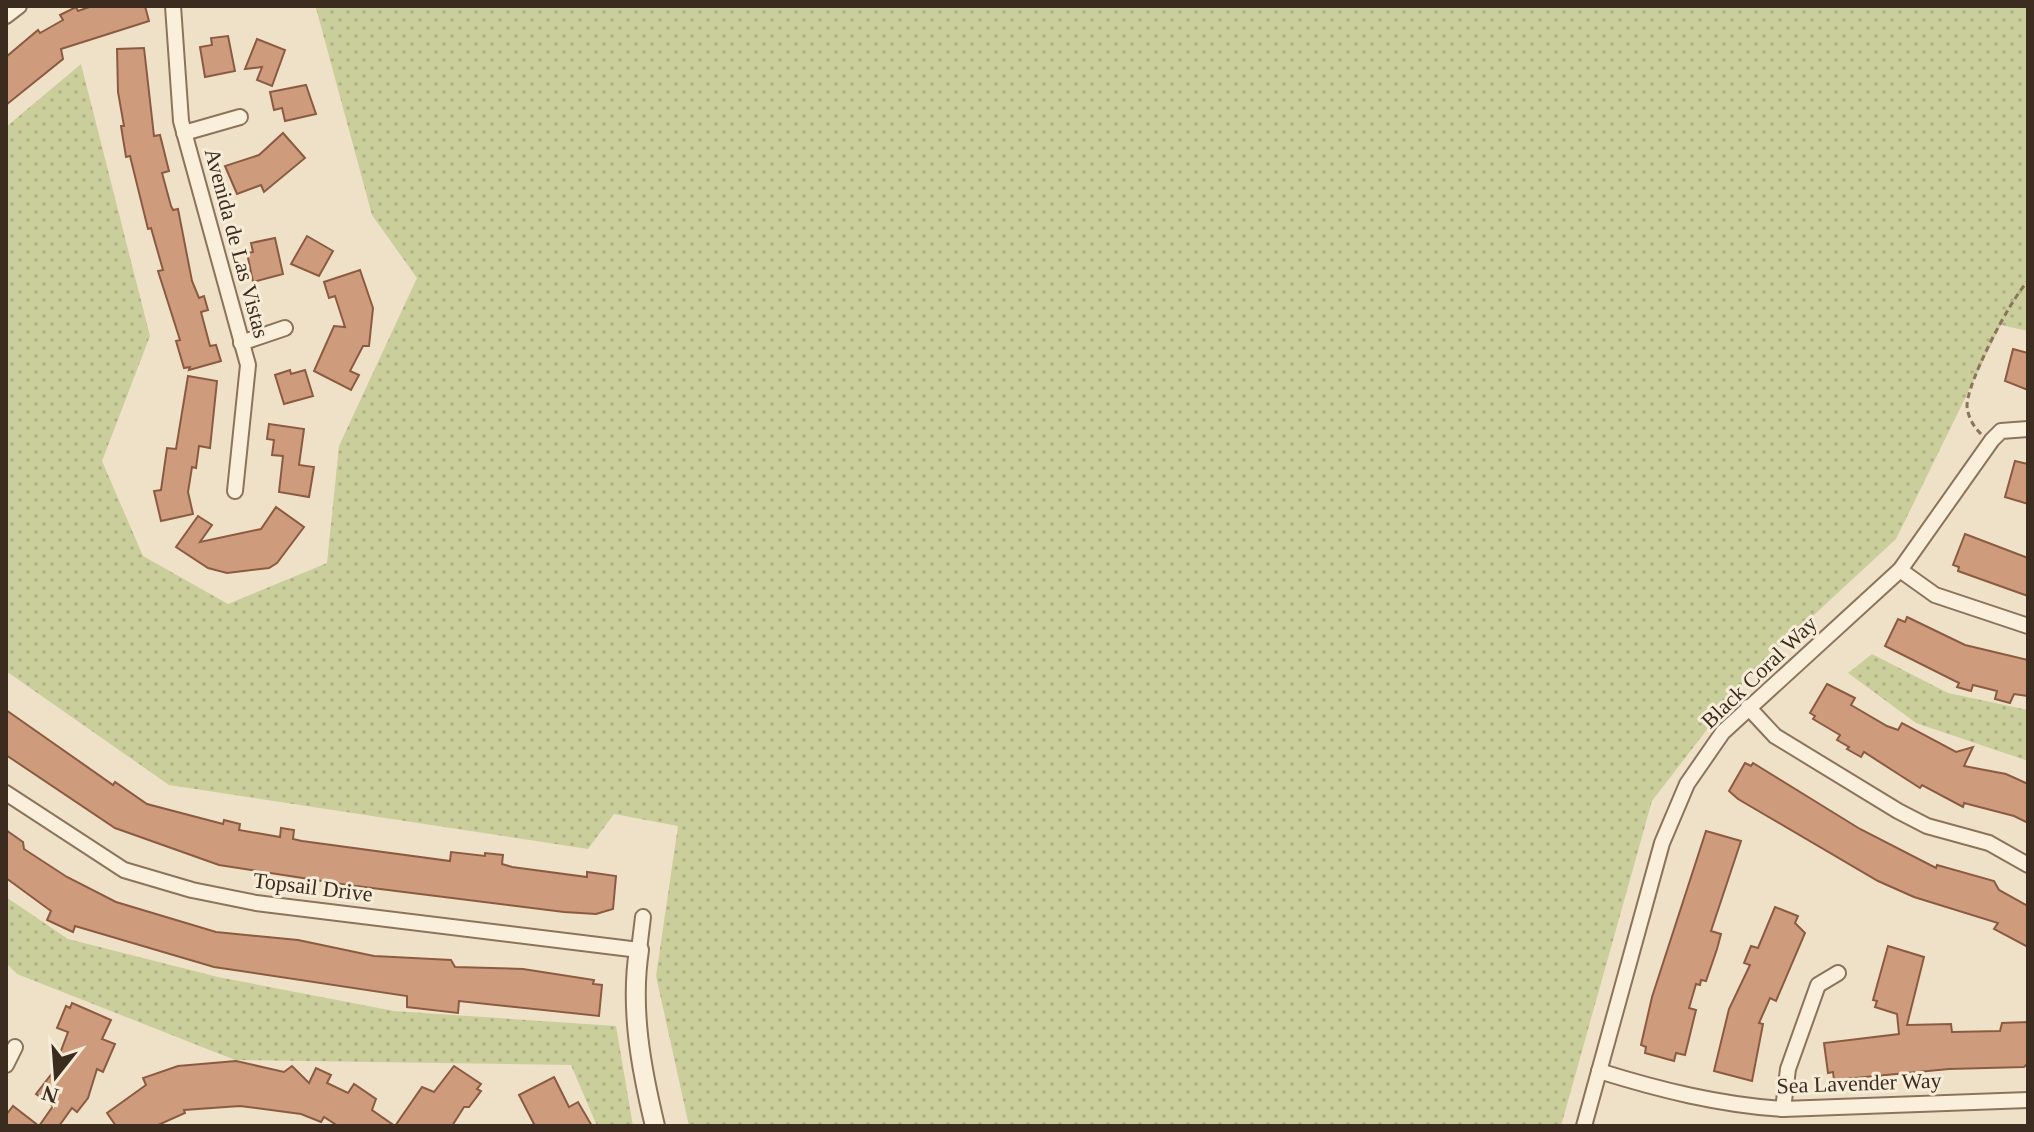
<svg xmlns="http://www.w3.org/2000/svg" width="2034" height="1132" font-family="'Times New Roman',serif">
<defs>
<pattern id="grass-dots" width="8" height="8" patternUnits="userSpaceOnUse" patternTransform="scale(2)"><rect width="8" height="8" fill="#cace9b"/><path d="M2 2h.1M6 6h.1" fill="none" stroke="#aeb185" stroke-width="1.8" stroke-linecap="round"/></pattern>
</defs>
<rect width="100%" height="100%" fill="#efe1c7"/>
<g fill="url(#grass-dots)">
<polygon points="319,6 2028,6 2028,331 2001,325 1896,539 1749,675 1652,801 1561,1126 689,1126 656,976 678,826 614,814 588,849 169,785 6,671 6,127 81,64 150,336 102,461 143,556 228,604 327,563 339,446 417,278 372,215 316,8"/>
<polygon points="1872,654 1948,693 2028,710 2028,761 1916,723 1848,673"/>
<polygon points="6,897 68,939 218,977 394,1011 616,1026 633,1126 597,1126 571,1065 235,1060 17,974 6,963"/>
</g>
<g fill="#ce9b7d" stroke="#8b5b41" stroke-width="2">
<polygon points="92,6 145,6 149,21 61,49 63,59 6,105 6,57 38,30 40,33 63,20 60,15 76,7 78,11"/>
<polygon points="228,36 235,71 205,77 200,47 212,45 211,38"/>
<polygon points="257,39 285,50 272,86 257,80 262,67 245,69"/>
<polygon points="144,48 154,136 160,135 169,171 162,173 171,206 173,210 178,209 192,281 199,298 204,296 208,310 201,312 210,346 216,345 221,361 189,370 190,367 184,368 176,341 180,340 158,271 163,270 151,228 148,229 130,156 126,157 121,126 124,126 118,92 117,49"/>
<polygon points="306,85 316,114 285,121 282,108 274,110 270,92"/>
<polygon points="283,133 305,158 264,192 261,185 237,194 225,166 259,155"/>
<polygon points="307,236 333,251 319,276 291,264"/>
<polygon points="275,238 283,274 253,282 247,253 253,252 251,243"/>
<polygon points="360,270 373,308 369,346 363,346 350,371 359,375 351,390 314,371 334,326 345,327 335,296 329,298 324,282"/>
<polygon points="2013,349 2028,353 2028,390 2005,381"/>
<polygon points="290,370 291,374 305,370 313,396 284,404 275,375"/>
<polygon points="188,376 217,381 210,448 199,446 196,468 192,467 188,492 193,514 161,521 154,491 161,490 167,448 176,449"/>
<polygon points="269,424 304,429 299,465 314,467 309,497 279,492 283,456 272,455 274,440 267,439"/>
<polygon points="2015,461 2028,464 2028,504 2005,497"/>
<polygon points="276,507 304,527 277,563 269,568 227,573 208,568 176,547 198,516 212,525 200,542 261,529"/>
<polygon points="1965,534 2028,558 2028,596 1958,571 1959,567 1953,565"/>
<polygon points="1907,617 1965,645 2028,660 2028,696 2014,694 2010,703 1995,699 1997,691 1973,685 1971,691 1957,687 1959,683 1885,646 1898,619 1905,622"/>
<polygon points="1827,684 1855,698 1851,705 1887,726 1898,730 1902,723 1956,752 1973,747 1964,766 2006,774 2028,784 2028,823 2014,816 1964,803 1963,807 1922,785 1920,788 1864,752 1861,757 1847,749 1849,747 1837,740 1840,735 1813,719 1815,716 1810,713"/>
<polygon points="6,710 113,785 115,782 147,804 223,824 224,820 240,824 239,830 280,837 281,828 294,830 293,839 302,841 450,861 451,852 485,856 485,853 503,855 502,864 512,867 587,877 587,872 616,876 613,909 596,914 564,912 348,885 219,865 115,828 6,755"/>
<polygon points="1745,763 1751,766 1753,763 1860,829 1936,868 1937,865 1994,881 1999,890 2028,906 2028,947 1994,929 1998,923 1914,897 1878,881 1738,799 1729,791"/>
<polygon points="6,830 23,842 24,849 67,877 116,902 216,932 298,940 374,956 451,960 455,967 523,969 594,980 593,984 602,985 599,1016 459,1001 458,1013 415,1008 407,1007 407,996 214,967 75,926 73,932 47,920 51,911 6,878"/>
<polygon points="1706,831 1741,841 1711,931 1721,934 1717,949 1706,981 1701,980 1700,985 1696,984 1689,1008 1696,1010 1685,1055 1676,1053 1674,1061 1645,1053 1646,1047 1641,1045 1652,997"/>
<polygon points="1775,907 1798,916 1795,923 1805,933 1776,1001 1770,998 1759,1023 1763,1024 1752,1081 1714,1071 1729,1009 1750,965 1744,963 1751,946 1758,948"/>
<polygon points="1888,946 1924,957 1907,1025 1951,1024 1952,1032 2000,1031 2002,1023 2028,1022 2028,1063 2024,1067 1949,1069 1834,1080 1833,1072 1828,1073 1824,1043 1899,1034 1897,1014 1875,1007 1877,1001 1873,1000"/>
<polygon points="72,1003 111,1020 102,1039 115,1044 103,1072 97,1069 88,1098 77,1112 72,1108 59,1126 6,1126 6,1115 13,1106 39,1126 53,1106 36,1094 53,1072 68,1032 57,1028 66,1006 70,1008"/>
<polygon points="236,1061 284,1072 292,1066 309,1083 316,1068 331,1075 327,1083 348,1093 354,1084 376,1099 372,1110 395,1126 422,1087 434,1092 454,1066 481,1084 477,1089 481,1091 469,1107 464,1107 452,1126 338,1126 324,1117 321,1122 301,1114 240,1106 184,1110 185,1113 156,1126 116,1126 107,1113 146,1085 143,1078 178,1066"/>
<polygon points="554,1077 569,1107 578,1102 592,1126 535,1126 519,1095"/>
</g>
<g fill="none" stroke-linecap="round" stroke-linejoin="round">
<g stroke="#8c735c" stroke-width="18">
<g id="minor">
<polyline points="173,6 181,121 248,365 235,491"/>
<polyline points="6,16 19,6"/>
<polyline points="184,133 240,117"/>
<polyline points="241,343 285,328"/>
<polyline points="1900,570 1935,595 2028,626"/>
<polyline points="1748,707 1775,736 1898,811 1927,826 1989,843 2028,865"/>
<polyline points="6,793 124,870 192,890 256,903 639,950 643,917"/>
<polyline points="6,1065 15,1047"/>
<path d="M1599,1071C1660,1090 1720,1105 1783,1109L2028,1100"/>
<polyline points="1783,1109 1788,1069 1818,985 1838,973"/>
<polyline points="1584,1126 1662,843 1687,784 1723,732 1900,570 1992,440 2001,431 2028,429"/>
</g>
</g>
<g stroke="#8c735c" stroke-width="22">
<path id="tertiary" d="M639,950C630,1009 641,1068 655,1126"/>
</g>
<path stroke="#8c735c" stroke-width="3" stroke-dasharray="6 4" stroke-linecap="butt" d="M1981,434C1973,426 1968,417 1967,406C1967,382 2010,300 2028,281"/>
<use href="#minor" stroke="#faefdb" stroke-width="14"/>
<use href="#tertiary" stroke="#faefdb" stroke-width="18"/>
</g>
<g text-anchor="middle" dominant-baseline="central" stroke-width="6" stroke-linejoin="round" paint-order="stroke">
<g font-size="22" fill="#3c2c20" stroke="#f6ecd7">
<text transform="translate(237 243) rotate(75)">Avenida de Las Vistas</text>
<text transform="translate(1759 672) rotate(-44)">Black Coral Way</text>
<text transform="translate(313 887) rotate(7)">Topsail Drive</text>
<text transform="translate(1859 1083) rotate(-2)">Sea Lavender Way</text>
</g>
</g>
<rect width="2034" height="1132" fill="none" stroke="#3c2c20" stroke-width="16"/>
<g transform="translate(56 1076) rotate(197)" stroke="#f6ecd7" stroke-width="6" paint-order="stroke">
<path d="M0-6L14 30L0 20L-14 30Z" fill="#3c2c20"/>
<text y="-12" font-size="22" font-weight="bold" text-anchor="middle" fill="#3c2c20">N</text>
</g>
</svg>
